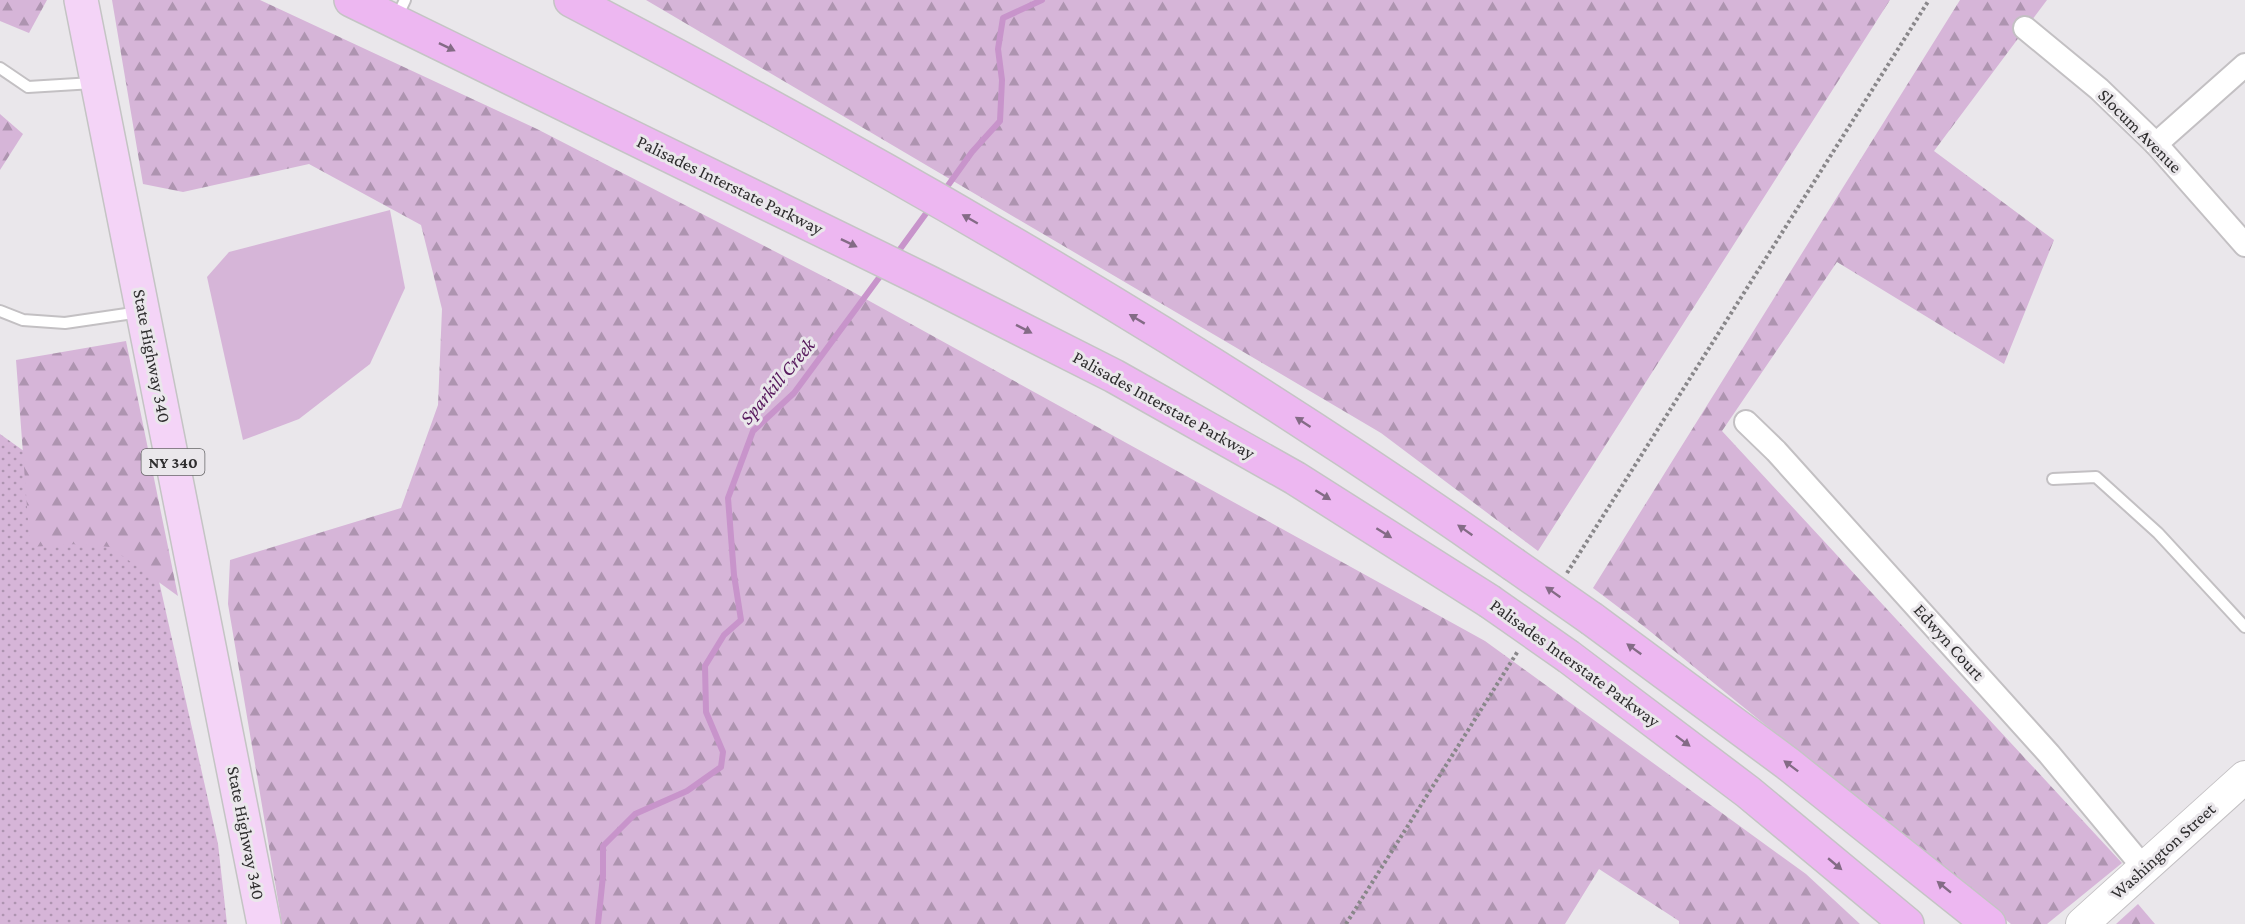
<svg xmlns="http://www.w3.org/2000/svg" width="2245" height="924" font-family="'Crimson Pro',serif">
<defs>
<pattern id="grass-dots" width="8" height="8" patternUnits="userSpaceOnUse" patternTransform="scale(1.5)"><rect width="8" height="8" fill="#d6b5d8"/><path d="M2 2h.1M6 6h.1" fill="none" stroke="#ae94b0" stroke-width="1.8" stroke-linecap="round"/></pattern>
<pattern id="forest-firs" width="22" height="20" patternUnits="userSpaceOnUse" patternTransform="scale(1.5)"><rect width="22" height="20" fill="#d6b5d8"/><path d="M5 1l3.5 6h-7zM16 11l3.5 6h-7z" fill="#ae94b0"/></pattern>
</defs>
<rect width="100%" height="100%" fill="#eae7eb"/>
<polygon fill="url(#grass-dots)" points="0,434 150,541 218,844 227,924 0,924"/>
<g fill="url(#forest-firs)">
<polygon points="0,0 47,0 29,33 0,21"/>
<polygon points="112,0 260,0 537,129 844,287 1485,641 1806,874 1860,924 1679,924 1679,921 1599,869 1565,924 282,924 228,604 230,560 401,508 438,405 442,309 421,225 309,164 183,192 143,184"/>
<polygon points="646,0 1890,0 1538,551 1381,433"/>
<polygon points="1960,0 2047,0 1934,151 2054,240 2004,364 1837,262 1722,431 2122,863 2047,924 2011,924 1646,628 1593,588"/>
<polygon points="0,114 23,134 0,170"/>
<polygon points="126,341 178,596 110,547 77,544 30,547 16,360"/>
<polygon points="2138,904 2155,924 2116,924"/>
</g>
<polygon fill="#d6b5d8" points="390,210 405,288 370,364 299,419 243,440 207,277 229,252"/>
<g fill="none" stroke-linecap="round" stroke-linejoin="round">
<g stroke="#c894cb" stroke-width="6">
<polyline points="944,191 972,152 1000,121 1002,80 998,49 1003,18 1042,0"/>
<polyline points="895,256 930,208"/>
<polyline points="598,924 603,876 603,846 635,814 687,791 721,767 723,752 706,712 705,666 724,635 741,620 734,575 728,498 753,431 794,393 884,271"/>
</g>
<g stroke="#c3c0c3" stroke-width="14">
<g id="lane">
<polyline points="396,19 405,0"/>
<polyline points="0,68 28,87 93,83"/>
<polyline points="0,311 23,320 65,323 140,312"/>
<polyline points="2053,479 2096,477 2158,533 2245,627"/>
</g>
</g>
<g stroke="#c3c0c3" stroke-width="26">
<g id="street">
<polyline points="2025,28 2099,89 2156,144 2245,245"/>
<polyline points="2156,144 2245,65"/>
<polyline points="1746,422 1776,451 2049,754 2144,868"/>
</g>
</g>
<g stroke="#c3c0c3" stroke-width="34">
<polyline id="secondary" points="2082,924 2245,777"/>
</g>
<g stroke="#c4c4c4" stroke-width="36">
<polyline id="primary" points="81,0 264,924"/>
</g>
<g stroke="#c4c4c4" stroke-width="36">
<g id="highway">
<polyline points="351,0 928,282 1114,376 1295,478 1489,601"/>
<path d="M571,0C895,169 1214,353 1513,564"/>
<polyline points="1592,619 1787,763 1989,924"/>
<polyline points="1569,657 1748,792 1907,924"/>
</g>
</g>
<g stroke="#89878a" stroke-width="4" stroke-dasharray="3 3" stroke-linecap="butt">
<polyline points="1567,573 1929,0"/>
<polyline points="1346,924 1518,651"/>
</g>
<use href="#lane" stroke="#fff" stroke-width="10"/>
<use href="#street" stroke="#fff" stroke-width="22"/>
<use href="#secondary" stroke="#fff" stroke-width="32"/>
<use href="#primary" stroke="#f4d4f7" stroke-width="33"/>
<use href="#highway" stroke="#edb7f1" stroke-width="33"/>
<g stroke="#c4c4c4" stroke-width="36" stroke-linecap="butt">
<g id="highway-bridge">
<polyline points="1513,564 1592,619"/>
<polyline points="1489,601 1569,657"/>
</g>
</g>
<use href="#highway-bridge" stroke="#edb7f1" stroke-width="33"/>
</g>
<defs><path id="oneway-solid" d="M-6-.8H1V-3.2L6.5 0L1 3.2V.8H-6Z" transform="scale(1.5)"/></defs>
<g fill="#846b86">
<use href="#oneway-solid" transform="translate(447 47) rotate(26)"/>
<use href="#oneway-solid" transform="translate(970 219) rotate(-150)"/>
<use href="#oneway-solid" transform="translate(849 243) rotate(26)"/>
<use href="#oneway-solid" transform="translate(1137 319) rotate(-149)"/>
<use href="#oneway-solid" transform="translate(1024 329) rotate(27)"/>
<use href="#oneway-solid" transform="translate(1303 422) rotate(-147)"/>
<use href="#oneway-solid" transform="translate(1323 495) rotate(32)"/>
<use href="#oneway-solid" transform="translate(1465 530) rotate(-145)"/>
<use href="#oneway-solid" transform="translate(1384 533) rotate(32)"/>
<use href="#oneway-solid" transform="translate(1553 592) rotate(-145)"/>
<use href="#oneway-solid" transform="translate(1634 649) rotate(-144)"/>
<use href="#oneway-solid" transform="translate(1683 741) rotate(37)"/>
<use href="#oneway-solid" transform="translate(1791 766) rotate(-143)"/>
<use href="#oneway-solid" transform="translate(1835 864) rotate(40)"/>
<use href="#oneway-solid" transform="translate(1944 887) rotate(-141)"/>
</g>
<g text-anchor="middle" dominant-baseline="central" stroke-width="6" stroke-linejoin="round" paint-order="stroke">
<rect fill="#eae7eb" stroke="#666567" stroke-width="1.5" x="141.5" y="449" width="63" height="26" rx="4.5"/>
<g font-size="16" font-weight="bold" fill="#2e2d2e">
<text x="173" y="462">NY 340</text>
</g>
<g font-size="18" fill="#2e2d2e" stroke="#eae7eb">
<text transform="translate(2140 131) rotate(45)">Slocum Avenue</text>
<text transform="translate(730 185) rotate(26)">Palisades Interstate Parkway</text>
<text transform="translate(152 356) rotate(79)">State Highway 340</text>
<text transform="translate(1164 405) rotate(29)">Palisades Interstate Parkway</text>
<text transform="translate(1949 642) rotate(48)">Edwyn Court</text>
<text transform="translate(1575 663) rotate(36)">Palisades Interstate Parkway</text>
<text transform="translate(246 833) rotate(79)">State Highway 340</text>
<text transform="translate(2163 851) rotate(-42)">Washington Street</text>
</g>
<g font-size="20" font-style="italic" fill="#56185c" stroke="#eae7eb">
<text transform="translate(777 381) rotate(-50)">Sparkill Creek</text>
</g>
</g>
</svg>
